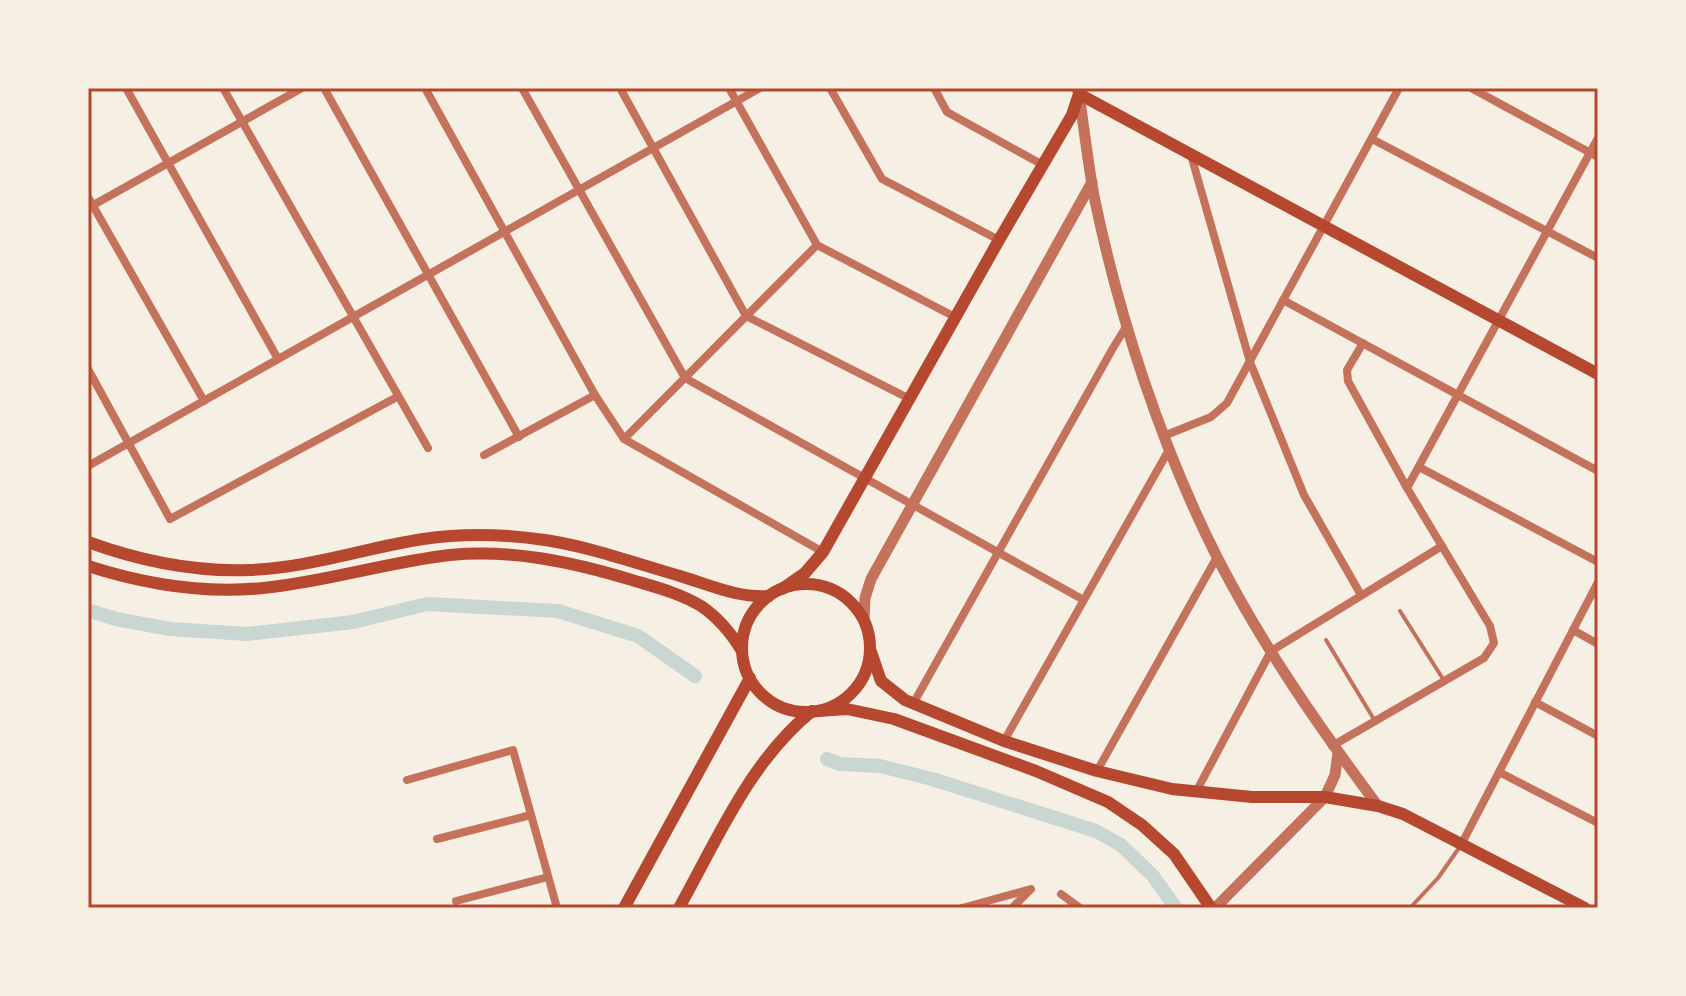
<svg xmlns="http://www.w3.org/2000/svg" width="1686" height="996" font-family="'IBM Plex Sans',sans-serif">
<rect width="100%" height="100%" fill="#f6efe4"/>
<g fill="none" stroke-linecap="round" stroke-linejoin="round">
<g stroke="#c9d6d2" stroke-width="14">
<polyline points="88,610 116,619 170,629 247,634 353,622 427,604 558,611 638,636 695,676"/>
<polyline points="827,759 840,764 880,766 932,779 1096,831 1121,845 1153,876 1176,908"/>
</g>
<g stroke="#c5725c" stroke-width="4">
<polyline points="1400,611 1443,679"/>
<polyline points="1326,640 1375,721"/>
<polyline points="1410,908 1438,878 1459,848"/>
</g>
<g stroke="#c5725c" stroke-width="8">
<polyline points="126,88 278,359"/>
<polyline points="223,88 428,448"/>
<polyline points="324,88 519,437"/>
<polyline points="425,88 595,395 624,439 823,552"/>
<polyline points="522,88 685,378 1082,599"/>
<polyline points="620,88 746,316 910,399"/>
<polyline points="729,88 817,245 955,317"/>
<polyline points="830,88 882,179 999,240"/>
<polyline points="934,88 947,112 1043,165"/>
<polyline points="1471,88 1598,157"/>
<polyline points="1372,139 1598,258"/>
<polyline points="1191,155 1250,362 1304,495 1361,595"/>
<polyline points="88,197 204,401"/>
<polyline points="88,208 302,88"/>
<polyline points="1283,300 1598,471"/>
<polyline points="88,369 170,519 397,397"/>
<polyline points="1166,435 1211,417 1227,403 1399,88"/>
<polyline points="624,439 817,245"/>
<polyline points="484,455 595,395"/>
<polyline points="88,466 760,88"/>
<polyline points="1419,467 1598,562"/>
<polyline points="1407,488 1598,138"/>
<polyline points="1573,630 1598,644"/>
<polyline points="1535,702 1598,736"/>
<polyline points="913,704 1113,348 1126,327"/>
<polyline points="1004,741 1170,448"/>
<polyline points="1332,746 1484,658 1494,643 1490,626 1407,488 1348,381 1347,370 1363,343"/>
<polyline points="1097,771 1217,557"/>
<polyline points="1499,772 1598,823"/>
<polyline points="407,780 513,750 557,908"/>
<polyline points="1196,792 1271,651 1442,546"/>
<polyline points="437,839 531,815"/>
<polyline points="1461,845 1598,582"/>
<polyline points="1061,894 1080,908"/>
<polyline points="456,901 548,877"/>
<polyline points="962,908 1031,889"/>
<polyline points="1012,908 1030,890"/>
</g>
<g stroke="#c5725c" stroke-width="11">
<path d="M1079,94C1084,128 1088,163 1094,196C1119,317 1161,446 1217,557C1262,645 1319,727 1378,806"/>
<polyline points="864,620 865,598 871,579 1092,182"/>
<polyline points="1215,908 1325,797 1335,775 1338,753"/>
</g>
<g stroke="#b5482f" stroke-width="12">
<polyline points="1079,94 1598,374"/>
<path d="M88,542C140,561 193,572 249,570C308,568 365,548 423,539C463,533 504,534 545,540C591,547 635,563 680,576C710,585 737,598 769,596"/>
<path d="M88,566C144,584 204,594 263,588C326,582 387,562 450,555C513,549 572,562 632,580C655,587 680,593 701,606C719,618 731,633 742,651"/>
<circle cx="806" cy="648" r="64"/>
<polyline points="782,589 805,573 823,552 999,240 1072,115 1079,94 1078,88"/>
<polyline points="870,649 881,681 905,700 1004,741 1097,771 1172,789 1252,797 1325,797 1378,806 1403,814 1585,908"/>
<polyline points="818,711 847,709 894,719 1036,771 1108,802 1142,825 1174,854 1211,908"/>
<polyline points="624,908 750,678"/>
<path d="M679,908C717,840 750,761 812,711"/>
</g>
</g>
<rect width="1686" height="996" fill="none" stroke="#f6efe4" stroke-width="180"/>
<rect x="90" y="90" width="1506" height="816" fill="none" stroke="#b5482f" stroke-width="3"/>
</svg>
